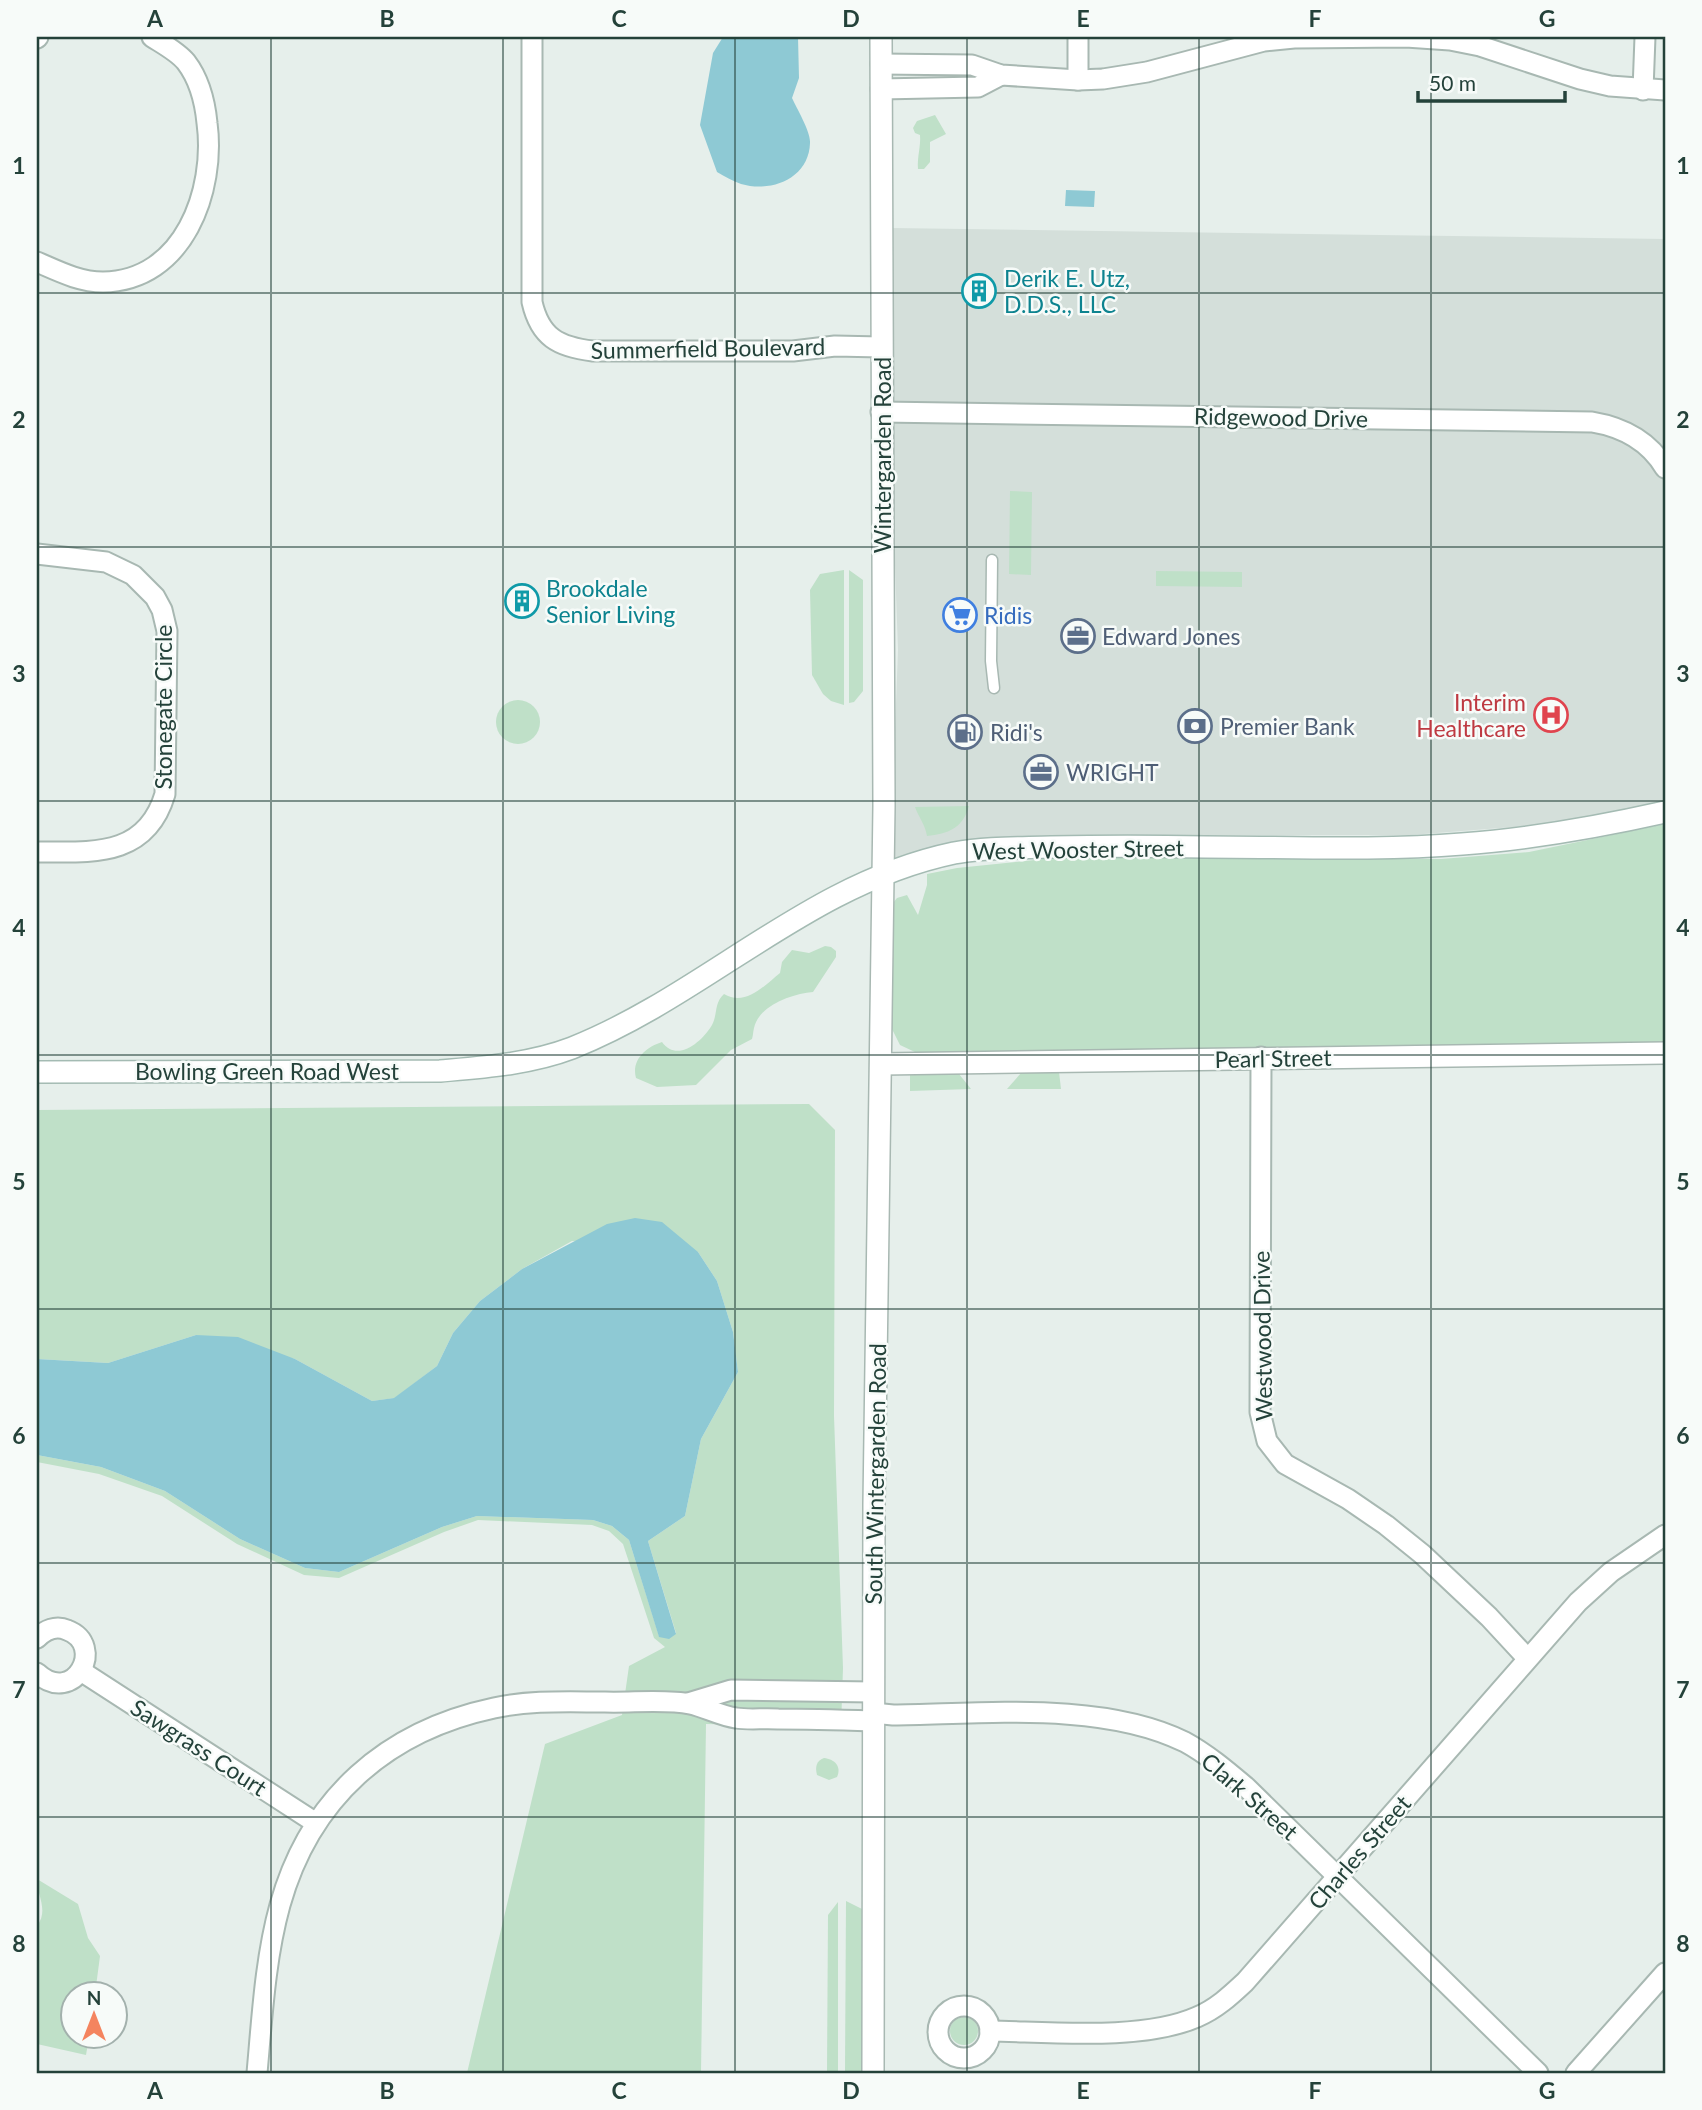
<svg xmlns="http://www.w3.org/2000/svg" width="1702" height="2110" font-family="Lato,sans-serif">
<rect width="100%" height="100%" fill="#e6efeb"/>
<polygon fill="#d4dfda" points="892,228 1665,239 1665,801 1552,824 1411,835 1017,836 890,864 898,650 891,453"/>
<g fill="#bfe0c8">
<path d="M935,115L946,134L930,142V162L924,169H918C917,157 921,146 920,135L915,133L913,128L917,121Z"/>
<polygon points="1010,491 1032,492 1031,575 1009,574"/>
<polygon points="844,570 844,705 831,701 823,694 812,675 810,590 820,574"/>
<polygon points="849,570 863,580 863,691 854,702 849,703"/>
<polygon points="1156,571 1242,572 1242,587 1156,586"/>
<circle cx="518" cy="722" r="22"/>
<path d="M969,806C963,828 948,834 927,836C925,824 919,818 915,807Z"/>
<polygon points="1665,824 1665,1042 917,1053 900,1045 891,1027 893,903 897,898 907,895 918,915 927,885 927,874 957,868 1063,857 1441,859 1529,852"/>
<path d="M825,946L831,947L836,951V957L813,992C792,994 759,1005 754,1028C753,1032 753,1036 752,1039L731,1050L696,1085L657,1087L636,1078C631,1060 646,1047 662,1042C677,1063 702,1042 712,1025C718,1013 714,1003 724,994C745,1007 764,986 780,973L782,962L792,950L809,953Z"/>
<polygon points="1059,1072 1061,1089 1007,1089 1021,1073"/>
<polygon points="959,1074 971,1089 910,1091 910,1075"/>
<polygon points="809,1104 835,1130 834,1416 843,1668 841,1727 706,1724 701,2073 467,2073 545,1744 622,1715 629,1666 665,1647 654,1638 623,1544 609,1531 592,1525 478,1520 444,1532 339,1578 304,1575 237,1544 162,1496 99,1474 37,1462 37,1455 101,1467 165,1491 240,1539 305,1568 339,1572 442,1527 477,1516 593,1520 612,1526 629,1540 659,1636 676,1633 648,1541 685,1516 701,1439 738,1372 733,1332 717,1281 698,1252 572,1241 522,1269 480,1301 453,1333 437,1366 395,1398 372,1401 295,1359 196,1335 108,1363 37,1359 37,1110"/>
<path d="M824,1758C834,1759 842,1766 837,1777L829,1780L817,1775C815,1767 816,1761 824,1758Z"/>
<path d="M37,1879L78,1904L88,1938L100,1956L95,1994H74V2036L89,2037L86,2055L37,2044V1926C49,1910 37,1896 37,1879Z"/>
<polygon points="846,1901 864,1910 863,2073 845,2073"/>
<polygon points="838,1902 838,2073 827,2073 828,1915"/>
<circle cx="964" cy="2031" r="14"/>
</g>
<g fill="#8ec9d4">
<path d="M723,37H798L799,78L792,98C797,109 811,132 810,143C809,178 772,193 741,184C733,181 724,176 717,172L700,125L713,53Z"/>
<polygon points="1066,190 1095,191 1094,207 1065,206"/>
<polygon points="635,1218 662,1222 698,1252 717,1281 733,1332 738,1372 701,1439 685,1516 648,1541 676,1634 669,1639 659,1637 629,1540 612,1526 593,1520 477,1516 442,1527 339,1572 305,1568 240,1539 165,1491 101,1467 37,1455 37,1359 108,1363 196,1335 238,1337 295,1359 372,1401 394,1398 437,1366 453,1333 480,1301 522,1269 607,1224"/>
</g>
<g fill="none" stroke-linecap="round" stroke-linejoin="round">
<g stroke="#a8b8b2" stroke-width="13">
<polyline id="service" points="992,560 991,661 994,688"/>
</g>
<g stroke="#a8b8b2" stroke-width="23">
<g id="minor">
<path d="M532,37V302C540,337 558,347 593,351H793L835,346L881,347"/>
<polyline points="37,38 38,37"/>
<polyline points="881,64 972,65 1001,75 1078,80 1103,79 1147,72 1264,41 1294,38 1406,37 1450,40 1480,46 1580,79 1610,86 1665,90"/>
<polyline points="1078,80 1078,37"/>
<polyline points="881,89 978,87 1001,75"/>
<polyline points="1643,90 1645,37"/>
<path d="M37,262C58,271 79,282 103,282C184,281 216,190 207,123C205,102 199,79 186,62C178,52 163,44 152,37"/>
<path d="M881,412L1592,422C1622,427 1649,441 1665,468"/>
<path d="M37,554L106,562L133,575L155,597L162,610L167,631L165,794C146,858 92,852 37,852"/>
<polyline points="1261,1057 1260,1412 1267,1441 1285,1464 1348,1499 1386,1525 1422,1554 1489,1617 1527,1658"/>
<path d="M37,1638C45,1630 56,1625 67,1630C107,1645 74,1707 37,1673"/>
<polyline points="81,1671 316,1823"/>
<polyline points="688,1703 731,1690 873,1692"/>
<path d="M873,1713L893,1715C983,1714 1102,1701 1185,1742C1207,1754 1227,1771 1246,1787L1538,2073"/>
<circle cx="964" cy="2032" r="26"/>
<path d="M990,2031C1050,2032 1143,2041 1197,2017C1216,2009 1230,1996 1245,1982L1578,1602L1611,1572L1665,1535"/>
<path d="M257,2073C262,2018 265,1959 280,1905C310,1798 386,1731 494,1708C530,1700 568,1702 605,1702C630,1703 667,1699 690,1704C705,1707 720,1716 736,1718C749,1720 764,1718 778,1719C810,1719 842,1720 873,1721"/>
<polyline points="1576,2073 1665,1973"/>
</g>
</g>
<g stroke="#a8b8b2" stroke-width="24">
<g id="tertiary">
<polyline points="882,1064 1665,1053"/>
<polyline points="873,2073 874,1504 884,806 881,37"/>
</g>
</g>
<g stroke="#a4bbb3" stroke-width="24">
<path id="secondary" d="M37,1072L440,1071C485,1067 530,1064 572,1048C707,994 807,884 954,853C986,847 1019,848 1051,847C1102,846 1153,846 1205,847C1290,847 1377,851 1462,844C1530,839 1598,827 1665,812"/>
</g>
<use href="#service" stroke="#fff" stroke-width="10"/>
<use href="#minor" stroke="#fff" stroke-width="19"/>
<use href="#tertiary" stroke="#fff" stroke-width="21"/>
<use href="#secondary" stroke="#fff" stroke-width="21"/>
</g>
<path fill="none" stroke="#24423a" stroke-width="2" stroke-opacity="0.55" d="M271,37V2073M503,37V2073M735,37V2073M967,37V2073M1199,37V2073M1431,37V2073M37,293H1665M37,547H1665M37,801H1665M37,1055H1665M37,1309H1665M37,1563H1665M37,1817H1665"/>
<defs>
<g id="building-ring" transform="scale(1.75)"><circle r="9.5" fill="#f7fbf9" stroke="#0f9aa8" stroke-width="1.5"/><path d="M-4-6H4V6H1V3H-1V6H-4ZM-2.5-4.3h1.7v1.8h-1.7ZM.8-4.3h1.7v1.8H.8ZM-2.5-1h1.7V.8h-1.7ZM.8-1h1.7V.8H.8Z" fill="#0f9aa8"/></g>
<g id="supermarket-ring" transform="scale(1.75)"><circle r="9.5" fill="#f7fbf9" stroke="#3f7fe0" stroke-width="1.5"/><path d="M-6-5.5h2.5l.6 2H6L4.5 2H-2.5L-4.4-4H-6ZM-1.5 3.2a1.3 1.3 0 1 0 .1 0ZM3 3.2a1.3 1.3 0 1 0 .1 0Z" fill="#3f7fe0"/></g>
<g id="office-ring" transform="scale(1.75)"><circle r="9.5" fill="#f7fbf9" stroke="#5c6f8a" stroke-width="1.5"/><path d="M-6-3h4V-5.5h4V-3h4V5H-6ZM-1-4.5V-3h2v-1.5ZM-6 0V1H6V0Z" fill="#5c6f8a"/></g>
<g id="hospital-ring" transform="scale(1.75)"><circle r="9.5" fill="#f7fbf9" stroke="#e0444e" stroke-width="1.5"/><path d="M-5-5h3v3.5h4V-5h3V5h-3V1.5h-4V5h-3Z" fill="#e0444e"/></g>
<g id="bank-ring" transform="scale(1.75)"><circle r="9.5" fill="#f7fbf9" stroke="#5c6f8a" stroke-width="1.5"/><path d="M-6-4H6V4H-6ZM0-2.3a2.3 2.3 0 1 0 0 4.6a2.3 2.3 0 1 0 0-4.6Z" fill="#5c6f8a"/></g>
<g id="fuel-ring" transform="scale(1.75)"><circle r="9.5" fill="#f7fbf9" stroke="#5c6f8a" stroke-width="1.5"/><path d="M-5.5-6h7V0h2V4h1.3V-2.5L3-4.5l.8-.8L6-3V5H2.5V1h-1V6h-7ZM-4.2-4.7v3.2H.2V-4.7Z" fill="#5c6f8a"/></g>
</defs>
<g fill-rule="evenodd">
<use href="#building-ring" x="979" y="291"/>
<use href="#building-ring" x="522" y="601"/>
<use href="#supermarket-ring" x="960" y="615"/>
<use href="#office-ring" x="1078" y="636"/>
<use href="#hospital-ring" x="1551" y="715"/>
<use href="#bank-ring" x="1195" y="726"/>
<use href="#fuel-ring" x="965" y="732"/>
<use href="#office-ring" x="1041" y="772"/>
</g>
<g text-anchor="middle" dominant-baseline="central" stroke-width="5" stroke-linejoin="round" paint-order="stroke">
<g font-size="23" fill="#0d838f" stroke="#f7fbf9" text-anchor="start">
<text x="1004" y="278">Derik E. Utz,<tspan x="1004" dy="26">D.D.S., LLC</tspan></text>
<text x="546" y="588">Brookdale<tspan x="546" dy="26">Senior Living</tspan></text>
</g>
<g font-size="23" fill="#24423a" stroke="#f7fbf9">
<text transform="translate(708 348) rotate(-1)">Summerfield Boulevard</text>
<text transform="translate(1281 417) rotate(1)">Ridgewood Drive</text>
<text transform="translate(882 455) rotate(-90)">Wintergarden Road</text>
<text transform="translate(163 707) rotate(-90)">Stonegate Circle</text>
<text transform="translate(1078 849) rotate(-1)">West Wooster Street</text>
<text transform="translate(1273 1058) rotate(-1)">Pearl Street</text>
<text x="267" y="1071">Bowling Green Road West</text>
<text transform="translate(1262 1336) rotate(-91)">Westwood Drive</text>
<text transform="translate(875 1474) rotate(-89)">South Wintergarden Road</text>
<text transform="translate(199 1747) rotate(33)">Sawgrass Court</text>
<text transform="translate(1250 1796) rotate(41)">Clark Street</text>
<text transform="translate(1359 1852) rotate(-49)">Charles Street</text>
</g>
<g font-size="23" fill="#366cbe" stroke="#f7fbf9" text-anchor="start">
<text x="984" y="615">Ridis</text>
</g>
<g font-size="23" fill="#4e5e75" stroke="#f7fbf9" text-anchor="start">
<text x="1102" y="636">Edward Jones</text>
<text x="1220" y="726">Premier Bank</text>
<text x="990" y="732">Ridi's</text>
<text x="1066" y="772">WRIGHT</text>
</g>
<g font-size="23" fill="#be3a42" stroke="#f7fbf9" text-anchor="end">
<text x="1526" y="702">Interim<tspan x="1526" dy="26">Healthcare</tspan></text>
</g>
</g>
<rect width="1702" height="2110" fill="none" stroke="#f7fbf9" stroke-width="77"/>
<g transform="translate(94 2015)"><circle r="33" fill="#f7fbf9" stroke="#a3b1ad" stroke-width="2"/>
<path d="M0-5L12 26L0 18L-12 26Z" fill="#f4845f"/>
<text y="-10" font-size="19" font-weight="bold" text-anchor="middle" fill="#24423a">N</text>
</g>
<path d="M1418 91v10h147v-10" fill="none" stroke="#24423a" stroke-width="3.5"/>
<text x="1429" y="91" font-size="21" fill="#24423a" stroke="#f7fbf9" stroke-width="5" paint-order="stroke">50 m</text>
<rect x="38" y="38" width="1626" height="2034" fill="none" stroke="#24423a" stroke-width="2.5"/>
<g font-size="23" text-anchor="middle" font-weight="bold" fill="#24423a">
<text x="155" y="27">A</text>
<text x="387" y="27">B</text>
<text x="619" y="27">C</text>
<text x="851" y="27">D</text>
<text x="1083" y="27">E</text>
<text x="1315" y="27">F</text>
<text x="1547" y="27">G</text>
<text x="19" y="174">1</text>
<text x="1683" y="174">1</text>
<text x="19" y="428">2</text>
<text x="1683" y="428">2</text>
<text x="19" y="682">3</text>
<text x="1683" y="682">3</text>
<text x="19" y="936">4</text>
<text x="1683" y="936">4</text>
<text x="19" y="1190">5</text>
<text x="1683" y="1190">5</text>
<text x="19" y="1444">6</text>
<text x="1683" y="1444">6</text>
<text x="19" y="1698">7</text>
<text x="1683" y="1698">7</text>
<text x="19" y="1952">8</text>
<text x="1683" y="1952">8</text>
<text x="155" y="2099">A</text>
<text x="387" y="2099">B</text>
<text x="619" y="2099">C</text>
<text x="851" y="2099">D</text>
<text x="1083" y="2099">E</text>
<text x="1315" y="2099">F</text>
<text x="1547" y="2099">G</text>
</g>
</svg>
